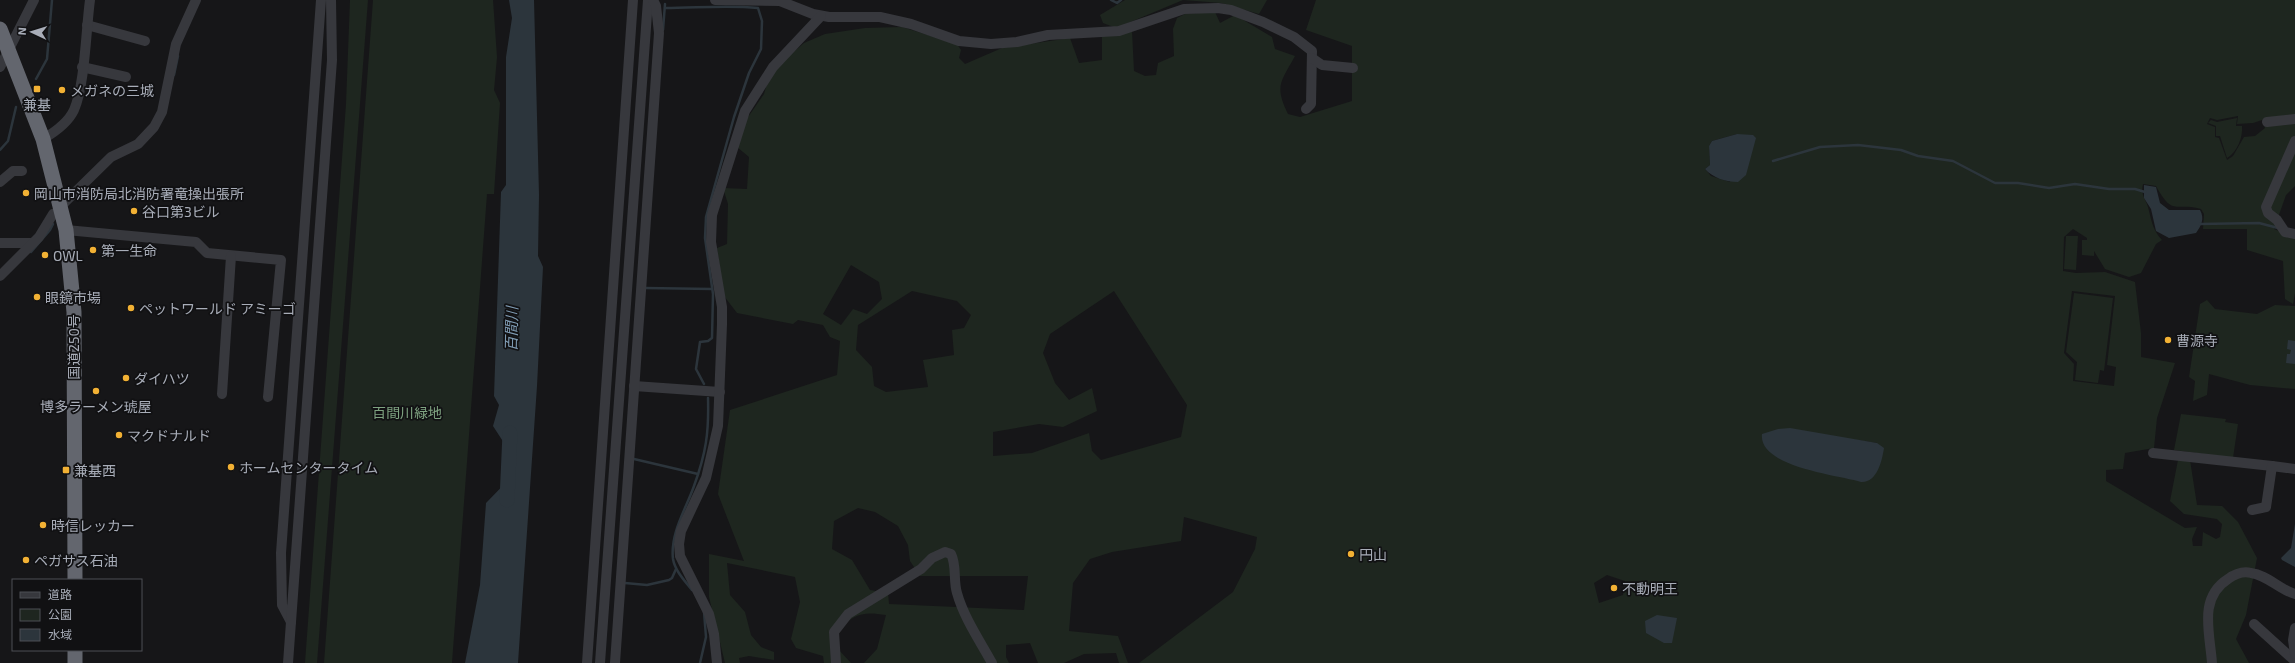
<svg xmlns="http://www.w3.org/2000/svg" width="2295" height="663" font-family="'Exo 2','Noto Sans JP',sans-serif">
<rect width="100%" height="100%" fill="#161618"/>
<g fill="#1e261f" fill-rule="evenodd">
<polygon points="350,0 368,0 317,663 305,663 346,104"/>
<polygon points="373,0 493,0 497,57 494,90 500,103 494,194 487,194 452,663 324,663"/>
<polygon points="1125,0 1267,0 1259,14 1221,3 1183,0 1116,28 1103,23 1100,15"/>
<path d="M1316,0H2295V186L2286,195L2274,229L2295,238V293L2293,304L2285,299L2283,261L2247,250V229H2203L2204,214L2201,209C2175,202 2173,217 2156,186L2143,184C2140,196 2147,200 2149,211C2152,223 2153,230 2162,240L2156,244L2141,273L2129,277L2105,269L2094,251V256L2082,255V240H2087V238L2073,229L2064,237L2063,271L2076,273L2105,272L2135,282L2141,333V357L2175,363L2157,418L2154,448L2125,453L2123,469L2106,470V481L2185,528L2197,527L2192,539L2193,546H2202L2203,532L2216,539L2220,537L2222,524L2217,519L2184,514L2170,501L2178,460H2190L2197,505L2222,506L2238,522L2257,558L2246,615L2236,639L2249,663H1139L1233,592L1255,549L1257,537L1184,517L1181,541L1112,552L1090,559L1073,583L1069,631L1118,636L1128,663H1119L1116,653L1084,654L1064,663H1038L1030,643L1006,645V657L1009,663H864L877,649L886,615C862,611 855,614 838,630V649L851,663H824L823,656L796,648L791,639L800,602L795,577L727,563L730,595L745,612L751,635L761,647L774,652V660L749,656L739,658L740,663H725L709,597V554L744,561L718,494L730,410L837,375L840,341L830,337L823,325L798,320L793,324L737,313L724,296L717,248L727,244L728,204L723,188L747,189L749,157L737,147L746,120L764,94L768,80L783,61L804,43L825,34L865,28L902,27L957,44L961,50L959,58L965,64L1002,48L1070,38L1079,63L1102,60V36L1132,31L1134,71L1145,76L1156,75L1158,63L1174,56L1173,29L1177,18L1185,14L1215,12L1220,23L1235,15L1272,37L1275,49L1295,56C1281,82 1274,85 1288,114L1300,117L1352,101V46L1306,30ZM2238,116L2237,124L2253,123L2262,120L2265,128L2255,136L2244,137L2233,156L2227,160L2219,138L2215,137V127L2207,124L2210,118L2217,120ZM1737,134L1730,182L1711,176L1705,169L1710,165L1709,146L1712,141ZM851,265L879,282L882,299L867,314L853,309L841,325L823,314ZM912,291L957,301L971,315L964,328L952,330L954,355L923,360L928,387L886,392L874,386L872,367L856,350L858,325ZM1114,291L1187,405L1181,437L1101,460L1092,451L1089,433L1032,453L993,456V432L1039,424L1063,427L1097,411L1092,388L1069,400L1055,383L1043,353L1050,334ZM2072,291L2115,296L2107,365L2116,367L2114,386L2073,381L2074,364L2064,353ZM1828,436L1877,443L1847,478L1821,472ZM858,508L875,512L898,526L908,545L910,561L920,576H1028L1024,610L889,604L888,593L870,590L852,560L832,549L834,521ZM1607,575L1625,581L1623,595L1599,603L1594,583Z"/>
<path d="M2237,118L2236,126H2242C2243,138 2237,152 2227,158L2220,136H2216V126L2208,123L2211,120L2217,122Z"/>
<polygon points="2066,236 2078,236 2076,270 2064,269"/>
<polygon points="2074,293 2113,298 2104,371 2100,370 2098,383 2075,380 2077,362 2066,352"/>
<polygon points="2207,300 2215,309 2257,314 2275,305 2295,306 2295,389 2250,385 2209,374 2207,395 2193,401 2195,381 2189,377 2200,304"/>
<polygon points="2181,414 2226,419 2225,422 2238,424 2233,458 2174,450"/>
</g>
<g fill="#2c353c">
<polygon points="509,0 534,0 539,195 538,256 543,267 537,386 518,663 465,663 480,585 486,503 514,474 515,460 493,426 499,405 494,396 501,192 506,185 506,57 512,18"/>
<path d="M1737,134L1753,135L1756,138L1746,175L1738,182C1726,182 1713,178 1705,169L1710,165L1709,146L1712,141Z"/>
<path d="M2144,185L2156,187L2160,203L2169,210H2200C2205,219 2201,226 2196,233L2169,238L2156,231L2151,209L2144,198Z"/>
<polygon points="2288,340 2295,341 2295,364 2286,363 2287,354 2290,354 2291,350 2287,349"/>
<path d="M1790,428L1877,443L1884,448C1882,461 1877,483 1861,482C1838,475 1758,467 1762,434L1778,429Z"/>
<polygon points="2295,524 2295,567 2282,560 2281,558 2291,548"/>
<polygon points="1657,615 1677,618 1672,643 1664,643 1646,633 1645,621"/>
</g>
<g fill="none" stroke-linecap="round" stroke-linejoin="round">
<g stroke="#2c353c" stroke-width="2.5">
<polyline points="1111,0 1117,3 1121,0"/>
<path d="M665,8C696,8 727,5 758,8L762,21L761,49L749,73L734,117L706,217L705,238L713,294L712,338L708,341L700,342L696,369L704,384"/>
<polyline points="663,30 665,4"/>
<polyline points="174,75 178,56"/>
<polyline points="36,79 47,59 52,0"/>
<polyline points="0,150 8,141 16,107"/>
<polyline points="1773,161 1820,147 1858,145 1901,150 1918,156 1953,161 1995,183 2018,183 2049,188 2075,184 2109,189 2135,189 2145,192"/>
<polyline points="2200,224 2259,223 2278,228"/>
<polyline points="31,252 50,230 53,224"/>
<polyline points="645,288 712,289"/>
<polyline points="634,459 698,474"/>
<polyline points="625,583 647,585 669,580 672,578 676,569"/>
<path d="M692,590C685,581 675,571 673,559C670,533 686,509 694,486C706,453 709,433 708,398"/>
<polyline points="700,663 706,637 704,612"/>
</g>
<polyline stroke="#2c353c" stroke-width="15" points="507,500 510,433"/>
<g stroke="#37383d" stroke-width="10">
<polyline points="715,0 780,1 813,14 829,17 880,17 911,24 959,41 991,44 1017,42 1048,35 1119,31 1184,9 1218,8 1231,10 1263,22 1294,37 1312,51 1311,104 1306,109"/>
<polyline points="87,25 145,41"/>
<polyline points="1312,58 1322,65 1353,68"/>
<polyline points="0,67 34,0"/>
<polyline points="82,67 126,77"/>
<polyline points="2267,122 2295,119"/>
<path d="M43,139C55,132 68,123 74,110C85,85 86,29 90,0"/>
<polyline points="2295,141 2266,207 2268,213 2277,220 2285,232 2295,234"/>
<polyline points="0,182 13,171 22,171"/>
<polyline points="61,206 111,157 138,144 154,127 162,112 176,44 196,0"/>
<polyline points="66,230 196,242 207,253 281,260 268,397"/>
<polyline points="0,243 33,243"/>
<polyline points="0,276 39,237 53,214 62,212"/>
<polyline points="634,386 720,392"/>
<polyline points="222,394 231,256"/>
<polyline points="2153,453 2272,466"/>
<polyline points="2252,510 2266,507 2272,466 2295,469"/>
<polyline points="291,622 282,605 281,553 321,0"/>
<polyline points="2254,624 2295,661"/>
<polyline points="2295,628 2293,640 2295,654"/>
<polyline points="288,663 332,60 331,0"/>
<polyline points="587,663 633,0"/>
<polyline points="600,663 648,0"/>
<polyline points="615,663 659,33 656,6 653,0"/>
<polyline points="717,663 714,634 709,614 680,556 679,544 681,531 706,478 718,426 722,324 722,307 711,242 712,215 745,111 773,67 821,16"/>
<path d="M836,663L834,632L848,614L921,569L932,558L945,552L951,554C957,566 953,580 957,593C964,618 980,641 992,663"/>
<path d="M2212,663C2210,633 2198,598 2228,579C2235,574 2243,571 2251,573C2267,575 2280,590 2295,594"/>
</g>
<g stroke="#63666e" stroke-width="15">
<polyline points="0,29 43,139 66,230 74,312 75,580"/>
<polyline points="75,663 75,650"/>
</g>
</g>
<g fill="#f2b134" stroke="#111113" stroke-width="1.5">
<rect x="33" y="85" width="8" height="8" rx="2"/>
<circle cx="62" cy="90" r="4"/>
<circle cx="26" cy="193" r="4"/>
<circle cx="134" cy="211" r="4"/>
<circle cx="93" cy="250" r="4"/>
<circle cx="45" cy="255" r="4"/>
<circle cx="37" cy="297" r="4"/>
<circle cx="131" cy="308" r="4"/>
<circle cx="2168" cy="340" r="4"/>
<circle cx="126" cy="378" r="4"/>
<circle cx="96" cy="391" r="4"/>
<circle cx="119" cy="435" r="4"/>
<circle cx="231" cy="467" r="4"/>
<rect x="62" y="466" width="8" height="8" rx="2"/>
<circle cx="43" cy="525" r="4"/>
<circle cx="1351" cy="554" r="4"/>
<circle cx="26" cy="560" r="4"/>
<circle cx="1614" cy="588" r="4"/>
</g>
<g text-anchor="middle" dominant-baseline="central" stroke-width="3.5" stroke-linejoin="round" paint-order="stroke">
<g font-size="14" fill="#a8adb8" stroke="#111113" text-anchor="start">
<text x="70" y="90">メガネの三城</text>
<text x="37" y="104" text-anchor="middle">兼基</text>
<text x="34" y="193">岡山市消防局北消防署竜操出張所</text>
<text x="142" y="211">谷口第3ビル</text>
<text x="101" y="250">第一生命</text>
<text x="53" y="255">OWL</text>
<text x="45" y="297">眼鏡市場</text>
<text x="139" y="308">ペットワールド アミーゴ</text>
<text x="2176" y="340">曹源寺</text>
<text x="134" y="378">ダイハツ</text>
<text x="96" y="406" text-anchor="middle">博多ラーメン琥屋</text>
<text x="127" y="435">マクドナルド</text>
<text x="239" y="467">ホームセンタータイム</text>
<text x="74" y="470">兼基西</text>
<text x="51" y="525">時信レッカー</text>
<text x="1359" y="554">円山</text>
<text x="34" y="560">ペガサス石油</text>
<text x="1622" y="588">不動明王</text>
</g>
<g font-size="14" fill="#a8adb8" stroke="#111113">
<text transform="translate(73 347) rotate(-90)">国道250号</text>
</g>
<g font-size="14" fill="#7fa381" stroke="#111113">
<text x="407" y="412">百間川緑地</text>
</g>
<g font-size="15" font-style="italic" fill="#7f9bb3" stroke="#111113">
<text transform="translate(511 329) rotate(-89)">百間川</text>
</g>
</g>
<rect x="12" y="579" width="130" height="72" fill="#111113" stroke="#4d4f55"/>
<rect x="20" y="592" width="20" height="6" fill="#37383d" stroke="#4d4f55"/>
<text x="48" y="599" font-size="12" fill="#a8adb8">道路</text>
<rect x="20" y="609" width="20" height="12" fill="#1e261f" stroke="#4d4f55"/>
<text x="48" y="619" font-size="12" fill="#a8adb8">公園</text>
<rect x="20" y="629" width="20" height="12" fill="#2c353c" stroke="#4d4f55"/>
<text x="48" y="639" font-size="12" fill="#a8adb8">水域</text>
<g transform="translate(32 32) rotate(274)" stroke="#111113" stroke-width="3" paint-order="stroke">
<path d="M0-3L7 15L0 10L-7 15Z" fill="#a8adb8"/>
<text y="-6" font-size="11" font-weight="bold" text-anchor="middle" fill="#a8adb8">N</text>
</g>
</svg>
